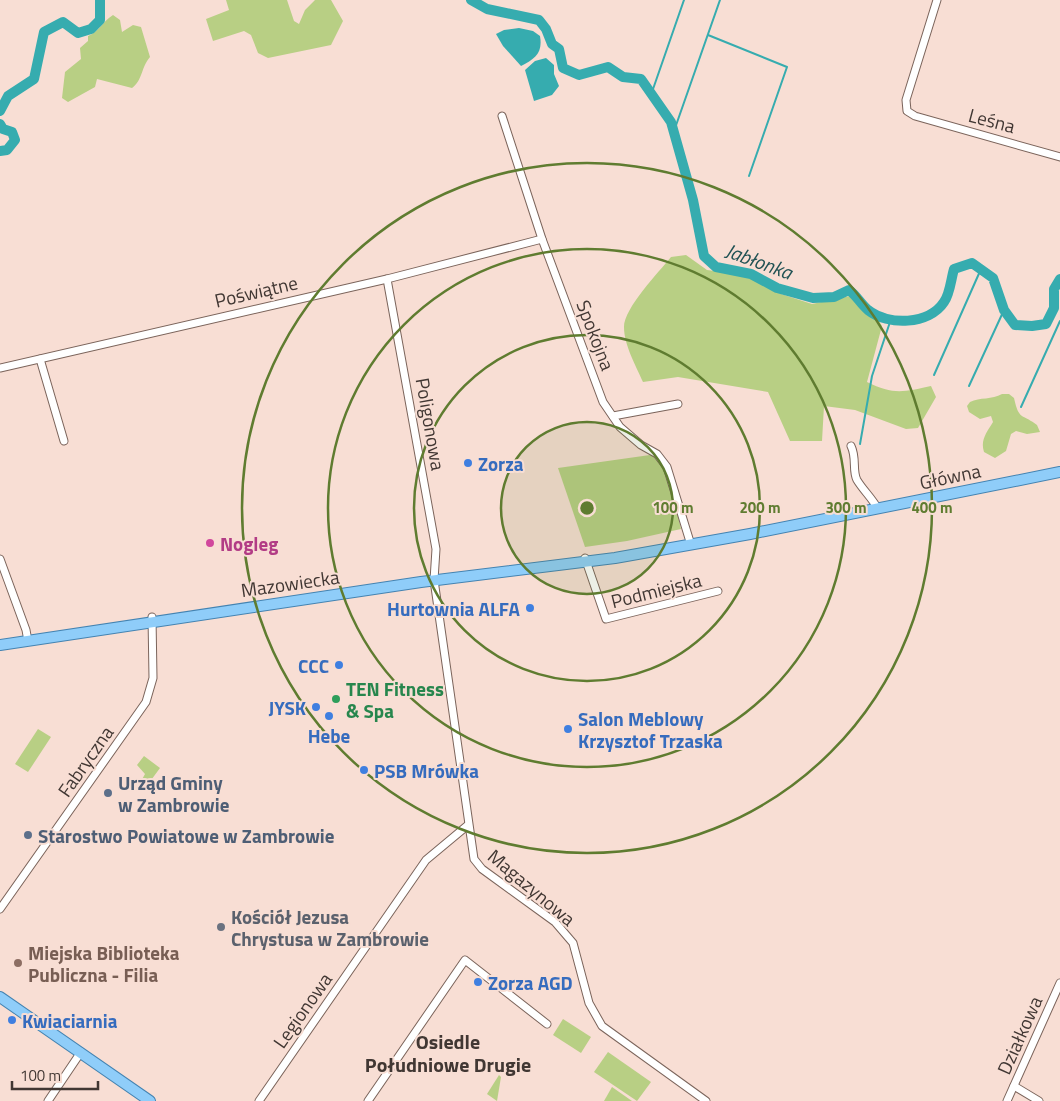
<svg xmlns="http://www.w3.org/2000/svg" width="1060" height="1101" font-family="'Titillium Web',sans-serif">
<rect width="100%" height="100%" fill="#f8ded4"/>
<g fill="#b8cf84">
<polygon points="226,0 287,0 294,21 299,24 305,10 315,0 331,0 343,21 331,45 268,58 258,53 251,35 244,31 213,41 206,19 229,10"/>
<path d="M113,15L120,20L122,32L133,25L141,27L150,57C141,67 143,80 132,88L97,79L95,87L68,102L62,98L65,72L81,59L80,48L88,41V36C100,31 102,22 113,15Z"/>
<path d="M686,255L707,270L746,275L781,294L812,304L850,296L865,313L877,318L882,326L867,382C893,395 904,392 931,386L936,397L918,428L906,429L855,410L824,406L822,441H790L768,392L678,377L643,382C636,366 624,345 624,327C624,308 659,272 671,257Z"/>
<path d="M1002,394H1009L1014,398C1019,421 1022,413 1037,425L1040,432L1027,434L1016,431L1011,434L1006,451L995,458L984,452C980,440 987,432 993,422L991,416L980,419L969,412L967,406L970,402C980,397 992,400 1002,394Z"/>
<polygon points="657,454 667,467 681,529 627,541 585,547 558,468"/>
<polygon points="38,729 51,737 28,772 15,764"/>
<polygon points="144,756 160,768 146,787 140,783 145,774 137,765"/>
<polygon points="563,1019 591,1037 581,1053 553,1035"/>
<polygon points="608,1052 651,1082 637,1101 594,1072"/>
<polygon points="499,1075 501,1077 497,1101 487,1094"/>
<polygon points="612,1087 632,1101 604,1101"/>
</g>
<g fill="#36acaf">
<path d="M519,28L533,31L540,36C543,53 535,59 521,66L503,46L496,34L504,30Z"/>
<polygon points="546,58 554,65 554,74 559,86 552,95 534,101 525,70 535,61"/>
</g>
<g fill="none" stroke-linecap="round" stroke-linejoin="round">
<g stroke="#36acaf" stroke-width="2">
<polyline points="708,35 787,67 749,176"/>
<polyline points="652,92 684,0"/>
<polyline points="674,131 720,0"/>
<polyline points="934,375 981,269"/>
<polyline points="969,386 1004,310"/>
<polyline points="1021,407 1060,321"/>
<polyline points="860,444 872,376 891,319"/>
</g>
<g stroke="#36acaf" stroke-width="10">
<path d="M471,0L487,9L539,20L546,29L552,44L559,49L563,68L579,75L608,67L623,77L641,79L671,122L693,200L704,256L716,267L751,274L777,288L813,298L834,297L849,290C857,296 860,303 868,310C888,326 929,325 944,302C950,294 951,279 954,269L972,263L993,278L1004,310L1015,325L1032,326L1046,324L1054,308V289L1060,279"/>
<polyline points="0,111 8,96 34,79 44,32 63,22 78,33 91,29 100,20 100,0"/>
<polyline points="0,124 3,129 12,132 15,140 7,150 0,151"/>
</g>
<g stroke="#7b645b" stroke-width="9">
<g id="minor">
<polyline points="937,0 906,100 907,111 915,116 1060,157"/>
<polyline points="502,116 542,239 603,402 620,427 641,445 657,454 667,467 691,545"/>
<polyline points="387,279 436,549 434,580 474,859 482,869 555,922 573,943 589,1003 602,1026 706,1101"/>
<polyline points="40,359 64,441"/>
<polyline points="0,368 387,279 542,239"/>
<polyline points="613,416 678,404"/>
<path d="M851,446C857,458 852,471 857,480C863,490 872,498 878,509"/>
<polyline points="585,558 606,619 718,591"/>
<polyline points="0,559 26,630 28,641"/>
<polyline points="0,909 146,702 153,678 152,617"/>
<polyline points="1014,1086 1039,1101"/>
<polyline points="48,1101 81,1052"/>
<polyline points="259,1101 426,860 468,825"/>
<polyline points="368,1101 465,960 547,1024"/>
<polyline points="1007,1101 1060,983"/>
</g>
</g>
<g stroke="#4483b1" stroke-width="12">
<g id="primary">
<polyline points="0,645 421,582 615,558 750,534 1060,472"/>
<polyline points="0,997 150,1101"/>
</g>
</g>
<use href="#minor" stroke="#fff" stroke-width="7"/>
<use href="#primary" stroke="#8fcdf9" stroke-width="10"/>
</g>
<circle cx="587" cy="508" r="86" fill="#5f7c30" fill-opacity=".12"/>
<g fill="none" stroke="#5f7c30" stroke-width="2.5">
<circle cx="587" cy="508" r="86"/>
<circle cx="587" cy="508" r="173"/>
<circle cx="587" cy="508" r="259"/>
<circle cx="587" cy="508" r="345"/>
</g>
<g fill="#3f7fe0" stroke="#f8ded4" stroke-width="2">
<circle cx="468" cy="463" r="5"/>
<circle cx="530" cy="608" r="5"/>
<circle cx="339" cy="665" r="5"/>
<circle cx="316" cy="707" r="5"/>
<circle cx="329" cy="716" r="5"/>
<circle cx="568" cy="729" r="5"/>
<circle cx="364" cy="770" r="5"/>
<circle cx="478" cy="982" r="5"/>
<circle cx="12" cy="1020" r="5"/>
</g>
<circle fill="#d1479c" stroke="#f8ded4" stroke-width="2" cx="210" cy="543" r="5"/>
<circle fill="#2e9e5b" stroke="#f8ded4" stroke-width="2" cx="336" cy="699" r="5"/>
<g fill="#5c6f8a" stroke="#f8ded4" stroke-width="2">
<circle cx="108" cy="793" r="5"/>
<circle cx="28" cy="835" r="5"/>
</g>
<circle fill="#6b7280" stroke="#f8ded4" stroke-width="2" cx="221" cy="927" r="5"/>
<circle fill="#8d6e63" stroke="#f8ded4" stroke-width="2" cx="18" cy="963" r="5"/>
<g text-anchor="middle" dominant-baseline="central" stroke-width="4" stroke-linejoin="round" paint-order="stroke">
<g font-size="19" fill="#413733" stroke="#f8ded4">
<text transform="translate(992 120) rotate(15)">Leśna</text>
<text transform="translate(256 291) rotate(-13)">Poświątne</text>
<text transform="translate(596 335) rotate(69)">Spokojna</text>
<text transform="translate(431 424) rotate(80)">Poligonowa</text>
<text transform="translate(950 476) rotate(-12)">Główna</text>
<text transform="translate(290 583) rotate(-8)">Mazowiecka</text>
<text transform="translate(656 590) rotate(-14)">Podmiejska</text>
<text transform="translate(85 761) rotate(-55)">Fabryczna</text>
<text transform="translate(532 887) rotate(40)">Magazynowa</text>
<text transform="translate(302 1010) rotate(-55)">Legionowa</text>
<text transform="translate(1019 1035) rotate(-66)">Działkowa</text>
</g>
<g font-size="19" font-weight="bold" fill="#366cbe" stroke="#f8ded4" text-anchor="start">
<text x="478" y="463">Zorza</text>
<text x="520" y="608" text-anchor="end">Hurtownia ALFA</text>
<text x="329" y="665" text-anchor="end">CCC</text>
<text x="306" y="707" text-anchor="end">JYSK</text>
<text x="578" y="718">Salon Meblowy<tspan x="578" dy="22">Krzysztof Trzaska</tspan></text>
<text x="329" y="735" text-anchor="middle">Hebe</text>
<text x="374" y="770">PSB Mrówka</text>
<text x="488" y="982">Zorza AGD</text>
<text x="22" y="1020">Kwiaciarnia</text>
</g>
<g font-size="19" font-weight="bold" fill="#b23c85" stroke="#f8ded4" text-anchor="start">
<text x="220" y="543">Nogleg</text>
</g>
<g font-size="19" font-weight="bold" fill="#27864d" stroke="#f8ded4" text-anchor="start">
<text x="346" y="688">TEN Fitness<tspan x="346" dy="22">&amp; Spa</tspan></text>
</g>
<g font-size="19" font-weight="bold" fill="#4e5e75" stroke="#f8ded4" text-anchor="start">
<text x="118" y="782">Urząd Gminy<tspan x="118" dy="22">w Zambrowie</tspan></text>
<text x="38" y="835">Starostwo Powiatowe w Zambrowie</text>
</g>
<g font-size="19" font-weight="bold" fill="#5b616d" stroke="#f8ded4" text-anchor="start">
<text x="231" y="916">Kościół Jezusa<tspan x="231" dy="22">Chrystusa w Zambrowie</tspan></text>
</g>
<g font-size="19" font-weight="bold" fill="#785e54" stroke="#f8ded4" text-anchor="start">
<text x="28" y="952">Miejska Biblioteka<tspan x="28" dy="22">Publiczna - Filia</tspan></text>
</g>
<g font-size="20" font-style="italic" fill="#215254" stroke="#f8ded4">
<text transform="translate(759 261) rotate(20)">Jabłonka</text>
</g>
<g font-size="20" font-weight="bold" fill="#413733" stroke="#f8ded4">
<text x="448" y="1041">Osiedle<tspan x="448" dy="23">Południowe Drugie</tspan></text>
</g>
</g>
<circle cx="587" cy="508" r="8" fill="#5f7c30" stroke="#f8ded4" stroke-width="2.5"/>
<g font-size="15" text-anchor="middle" font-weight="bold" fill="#5f7c30" stroke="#f8ded4" stroke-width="4" stroke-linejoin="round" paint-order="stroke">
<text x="673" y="513">100 m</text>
<text x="760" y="513">200 m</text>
<text x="846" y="513">300 m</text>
<text x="932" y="513">400 m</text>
</g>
<path d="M12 1081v8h86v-8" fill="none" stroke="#413733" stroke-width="2.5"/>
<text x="20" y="1081" font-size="15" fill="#413733" stroke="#f8ded4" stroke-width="4" paint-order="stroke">100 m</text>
</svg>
